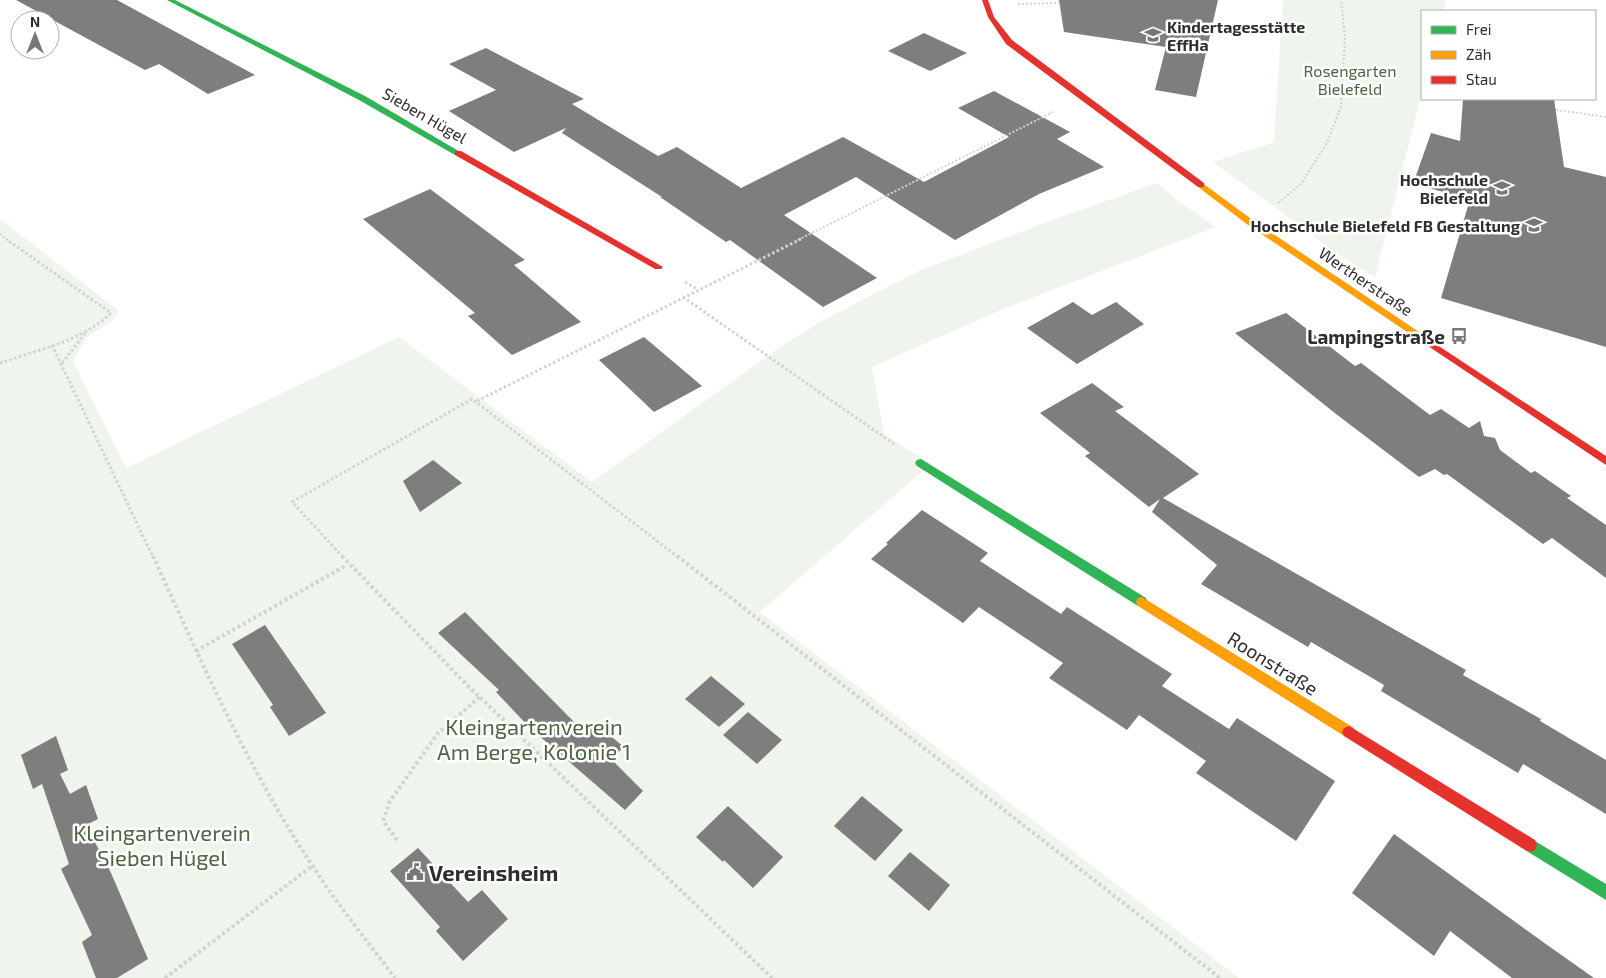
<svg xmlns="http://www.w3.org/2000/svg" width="1606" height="978" font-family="'Exo 2',sans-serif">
<rect width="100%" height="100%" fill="#fff"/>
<g fill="#eff4ec">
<polygon points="1283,0 1446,0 1443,11 1422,11 1422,92 1375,277 1348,261 1213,162 1274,142"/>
<polygon points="1157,183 1178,201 1216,227 1003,309 872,367 884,434 931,464 760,612 1239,978 0,978 0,219 119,311 110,323 88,336 73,361 126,468 399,337 592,482 779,348 825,319 921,270 1047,222"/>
</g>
<g fill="#7e7e7e">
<polygon points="16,0 117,0 255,75 208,94 159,64 145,70"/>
<polygon points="1059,0 1218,0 1196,97 1155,90 1166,47 1064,32"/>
<polygon points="924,33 967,53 930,71 888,51"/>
<polygon points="486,48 584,99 572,104 658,156 677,147 741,188 843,137 924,182 1009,137 958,108 994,91 1070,132 1057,139 1104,167 1039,194 955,240 856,177 784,215 877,278 823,307 730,240 726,242 660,197 662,197 562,133 566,128 514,152 449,111 496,90 449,64"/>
<polygon points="1463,99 1554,99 1564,167 1606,177 1606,347 1441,298 1470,199 1413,184 1431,133 1460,141"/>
<polygon points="430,189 525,260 514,265 581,322 512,355 468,316 475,313 363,219"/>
<polygon points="1073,302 1092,315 1116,302 1144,324 1077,364 1027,328"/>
<polygon points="1286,313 1355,366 1361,363 1430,415 1441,409 1469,428 1480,421 1484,436 1495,438 1500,450 1531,473 1535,471 1571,496 1567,498 1606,525 1606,578 1552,538 1543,544 1447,474 1444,475 1435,469 1419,477 1336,414 1235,333"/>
<polygon points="644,337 702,386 654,412 599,360"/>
<polygon points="1092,383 1124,407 1115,411 1199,474 1163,498 1466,670 1463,675 1541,719 1540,721 1606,760 1606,814 1523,764 1518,773 1381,691 1384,685 1311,642 1308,647 1201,584 1217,565 1152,512 1160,499 1149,507 1085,456 1090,453 1040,413"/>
<polygon points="433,460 462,483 420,512 403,481"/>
<polygon points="922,510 988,553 980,561 1061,614 1067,607 1172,674 1162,686 1229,729 1237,718 1335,781 1296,841 1196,773 1206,761 1139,715 1127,730 1049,678 1063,663 979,607 963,623 871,559 888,544 886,543"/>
<polygon points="465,612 585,733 596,724 624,747 611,759 643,791 625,810 530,728 496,692 499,690 438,633"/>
<polygon points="265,625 326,713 289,736 270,707 273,705 232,644"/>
<polygon points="711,676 745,704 719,727 685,699"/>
<polygon points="748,712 782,740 757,764 723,735"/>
<polygon points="56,736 68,770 60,774 70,794 86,785 98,819 86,825 111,873 148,959 117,978 96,978 82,942 92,935 61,869 69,864 42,784 33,789 21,755"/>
<polygon points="862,796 903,830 875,861 834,826"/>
<polygon points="728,806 783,857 753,888 724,860 723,862 696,837"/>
<polygon points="1394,834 1543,942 1594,978 1512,978 1450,931 1434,956 1352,893"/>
<polygon points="418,848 468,902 482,890 508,919 463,961 436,931 440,927 390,871"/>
<polygon points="910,852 950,885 929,911 888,876"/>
</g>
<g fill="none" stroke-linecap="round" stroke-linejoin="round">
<g stroke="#d3d3d3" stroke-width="2" stroke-dasharray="2 2" stroke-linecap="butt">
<polyline points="1018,4 1060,3"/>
<polyline points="1556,110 1606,117"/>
<polyline points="1278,203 1301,184 1327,143 1341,106 1345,38 1341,0"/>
<polyline points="0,234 8,240"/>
<polyline points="798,240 1053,112"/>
</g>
<g stroke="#d3d3d3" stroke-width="3" stroke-dasharray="2.5 2.5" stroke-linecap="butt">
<polyline points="685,282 697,289"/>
<polyline points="683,297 894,444"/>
<polyline points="52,345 153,557"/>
<path d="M0,363C37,350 82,341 111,313L6,239"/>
<polyline points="62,363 87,331"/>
<polyline points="477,401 801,239"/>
<polyline points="343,557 292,502 472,399 678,557"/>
</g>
<g stroke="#d3d3d3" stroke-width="4" stroke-dasharray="3 3" stroke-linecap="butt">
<path d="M153,556C201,661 248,769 312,865C337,904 367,941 395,978"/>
<polyline points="342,556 467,685 772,978"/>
<polyline points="677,556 1220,978"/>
<polyline points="196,651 347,565"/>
<polyline points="397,840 383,821 390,801 438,733 480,697"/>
<polyline points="165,978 312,866"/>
</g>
<g fill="#30b455" fill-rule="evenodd">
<polygon points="167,0 175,0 365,96 462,153 455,155 359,100"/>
<polygon points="921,459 1146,598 1148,602 1146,606 1142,607 1138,606 917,466 915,463 917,460"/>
<polygon points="1530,838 1606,884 1606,900 1525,850 1523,845 1525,840"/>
</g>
<g fill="#ff9f0a" fill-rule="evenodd">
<polygon points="1201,182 1254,221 1428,338 1430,340 1428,342 1422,342 1248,225 1198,187 1198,183"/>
<polygon points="1142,597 1354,728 1356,732 1354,736 1349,738 1344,736 1138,606 1136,602 1138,598"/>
</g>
<g fill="#e5322d" fill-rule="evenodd">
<polygon points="982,0 988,0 994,17 1012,40 1204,183 1204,187 1198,187 1006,44 988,17"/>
<polygon points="455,151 461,151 663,267 661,269 655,269 455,155"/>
<polygon points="1425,337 1606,456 1606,465 1422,342 1420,340"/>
<polygon points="1349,726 1535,840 1537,845 1535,850 1530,852 1525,850 1344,736 1342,732 1344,728"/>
</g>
</g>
<defs>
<g id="school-bare" transform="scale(1.35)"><path d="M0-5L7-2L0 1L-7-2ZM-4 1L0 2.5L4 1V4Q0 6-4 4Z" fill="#777" stroke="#fff" stroke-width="2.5" paint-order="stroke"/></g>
<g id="university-bare" transform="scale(1.35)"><path d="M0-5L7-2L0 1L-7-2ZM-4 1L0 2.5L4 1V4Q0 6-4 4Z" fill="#777" stroke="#fff" stroke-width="2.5" paint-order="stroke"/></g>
<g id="bus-bare" transform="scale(1.35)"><path d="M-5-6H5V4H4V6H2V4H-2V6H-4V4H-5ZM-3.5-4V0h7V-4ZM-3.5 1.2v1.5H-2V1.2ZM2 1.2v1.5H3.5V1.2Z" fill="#777" stroke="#fff" stroke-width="2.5" paint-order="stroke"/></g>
<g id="civic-bare" transform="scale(1.35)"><path d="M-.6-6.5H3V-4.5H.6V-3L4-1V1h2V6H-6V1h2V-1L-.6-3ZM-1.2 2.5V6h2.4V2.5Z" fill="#777" stroke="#fff" stroke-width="2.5" paint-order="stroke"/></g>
</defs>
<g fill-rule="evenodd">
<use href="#school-bare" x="1153" y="35"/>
<use href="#university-bare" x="1502" y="188"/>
<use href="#university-bare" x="1534" y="225"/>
<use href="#bus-bare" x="1459" y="336"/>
<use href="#civic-bare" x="415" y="872"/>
</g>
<g text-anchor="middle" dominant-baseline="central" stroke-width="5" stroke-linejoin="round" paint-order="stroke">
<g font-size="16" font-weight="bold" fill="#2e2e2e" stroke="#fff" text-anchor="end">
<text x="1167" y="26" text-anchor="start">Kindertagesstätte<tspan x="1167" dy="18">EffHa</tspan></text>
<text x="1488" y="179">Hochschule<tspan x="1488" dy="18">Bielefeld</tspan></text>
<text x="1520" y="225">Hochschule Bielefeld FB Gestaltung</text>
</g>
<g font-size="16" fill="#4b673f" stroke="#fff">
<text x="1350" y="70">Rosengarten<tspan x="1350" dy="18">Bielefeld</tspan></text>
</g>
<g font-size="16" fill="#2e2e2e" stroke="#fff">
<text transform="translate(425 115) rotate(30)">Sieben Hügel</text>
<text transform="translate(1366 281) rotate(34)">Wertherstraße</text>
</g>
<g font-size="19" font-weight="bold" fill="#2e2e2e" stroke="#fff" text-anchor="end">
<text x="1445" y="336">Lampingstraße</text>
</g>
<g font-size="19" fill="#2e2e2e" stroke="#fff">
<text transform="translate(1273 663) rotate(32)">Roonstraße</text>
</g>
<g font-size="22" fill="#4b673f" stroke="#fff">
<text x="534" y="726">Kleingartenverein<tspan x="534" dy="25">Am Berge, Kolonie 1</tspan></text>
<text x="162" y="832">Kleingartenverein<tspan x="162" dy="25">Sieben Hügel</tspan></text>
</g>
<g font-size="22" font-weight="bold" fill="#2e2e2e" stroke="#fff" text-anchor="start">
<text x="429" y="872">Vereinsheim</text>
</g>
</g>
<rect x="1421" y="10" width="175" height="90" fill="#ffffff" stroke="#ababab"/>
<rect x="1431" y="26" width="25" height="8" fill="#30b455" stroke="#ababab"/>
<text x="1466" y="35" font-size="15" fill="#2e2e2e">Frei</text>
<rect x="1431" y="51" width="25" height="8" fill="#ff9f0a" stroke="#ababab"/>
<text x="1466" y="60" font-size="15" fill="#2e2e2e">Zäh</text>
<rect x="1431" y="76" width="25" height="8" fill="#e5322d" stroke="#ababab"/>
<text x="1466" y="85" font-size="15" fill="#2e2e2e">Stau</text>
<g transform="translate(35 35)"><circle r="24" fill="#ffffff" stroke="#ababab"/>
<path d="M0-4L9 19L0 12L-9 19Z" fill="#777777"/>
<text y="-8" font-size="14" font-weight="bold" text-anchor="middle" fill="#2e2e2e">N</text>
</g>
</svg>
